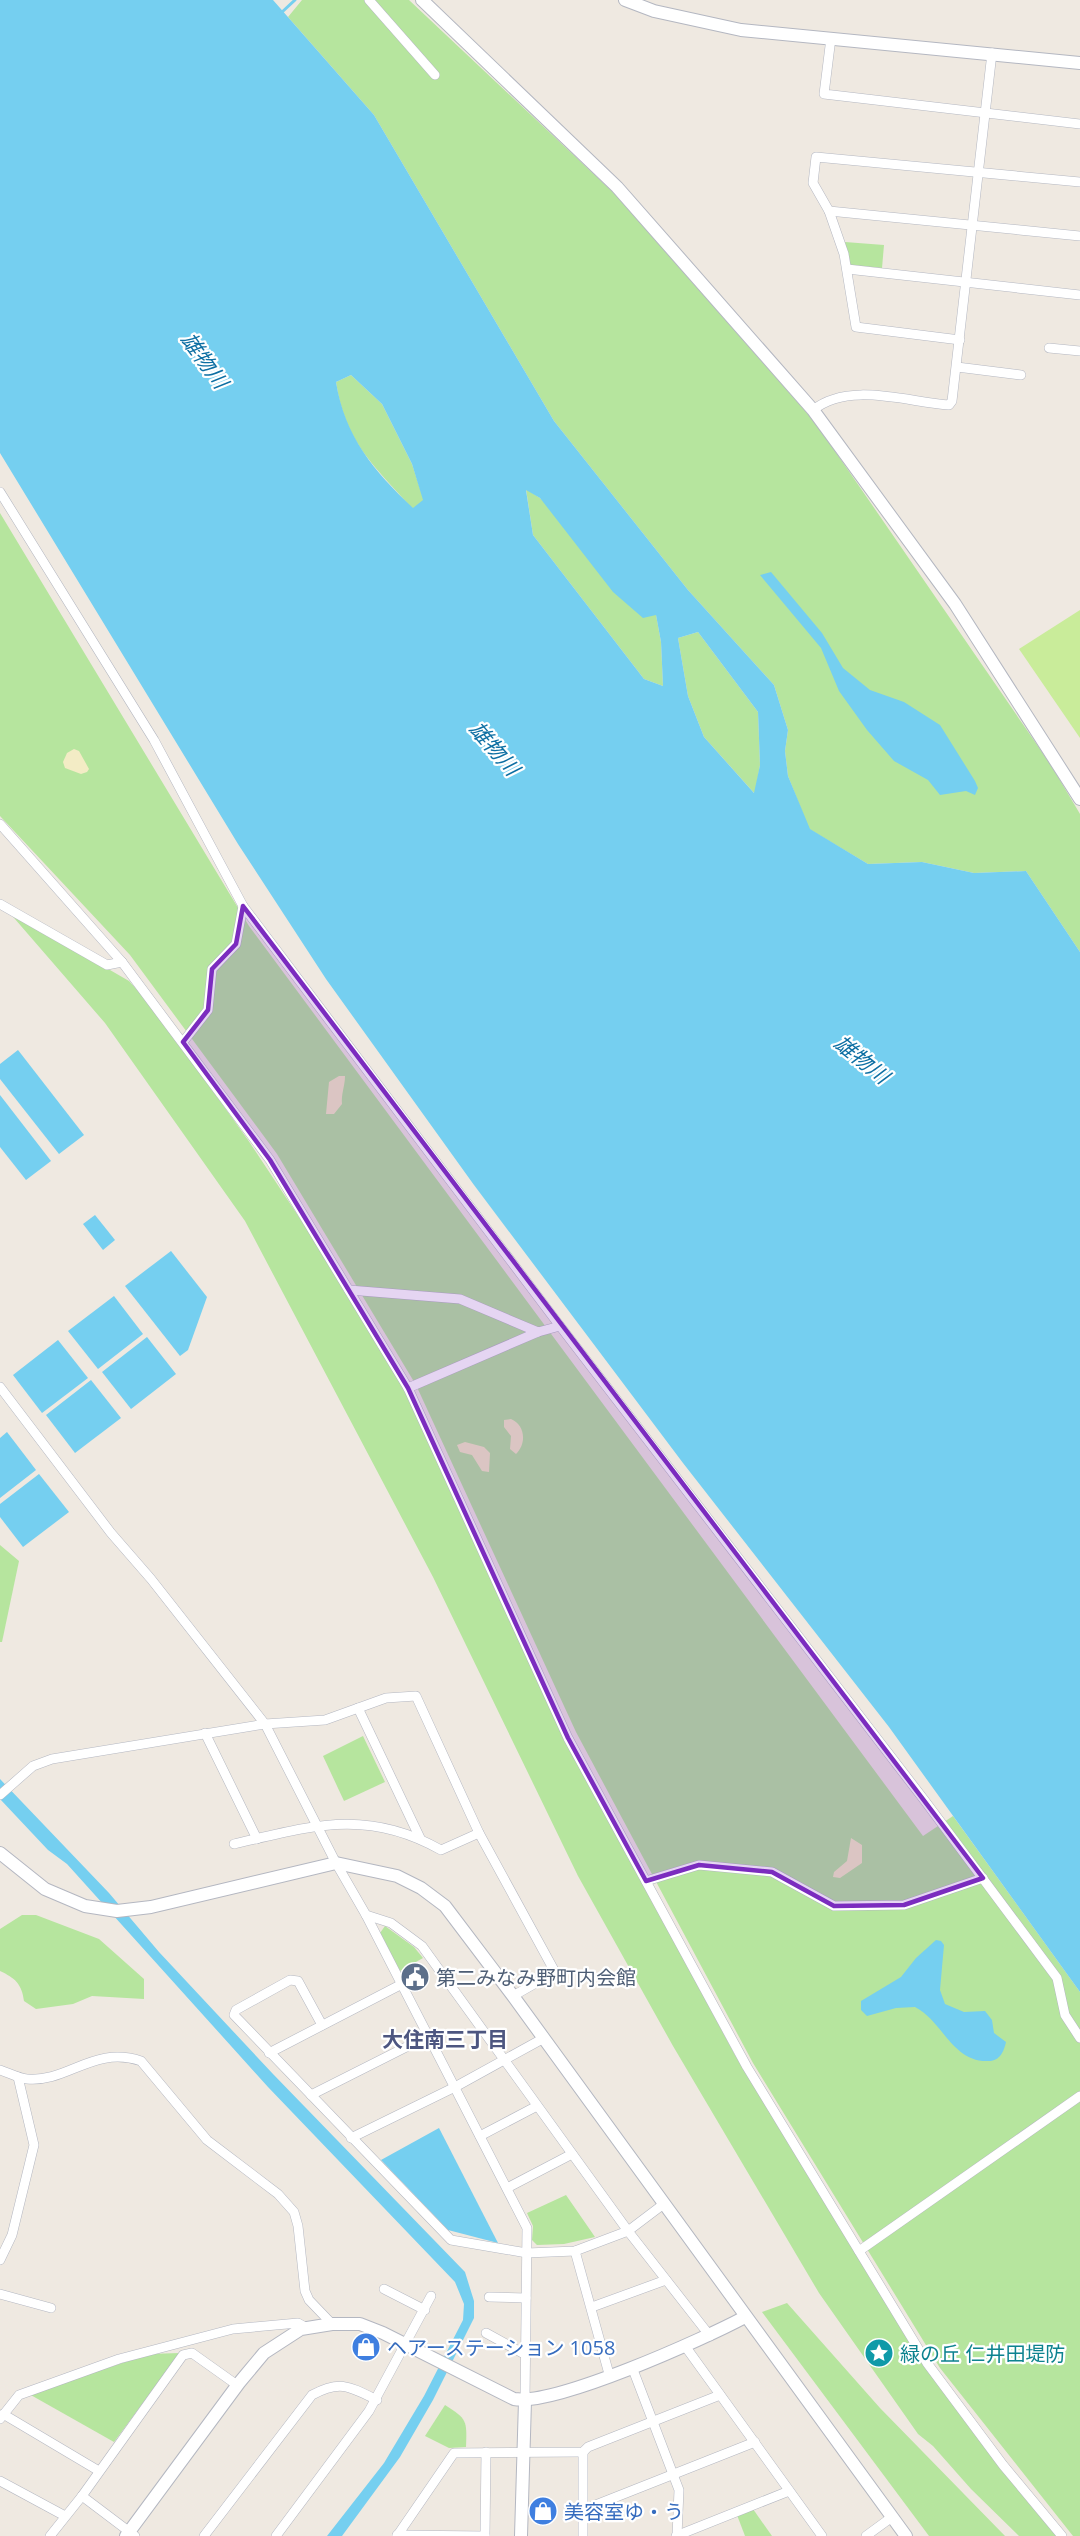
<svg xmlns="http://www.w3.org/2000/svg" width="1080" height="2536" font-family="'Open Sans','Noto Sans JP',sans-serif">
<rect width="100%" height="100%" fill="#efe9e1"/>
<g fill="#b6e59e">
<polygon points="302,0 409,0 616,195 815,422 1051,765 1080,814 1080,952 1026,871 974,873 922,862 868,864 809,829 788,776 785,751 788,730 774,685 688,590 554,421 374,115 288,17"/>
<polygon points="845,242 884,245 882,268 850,265"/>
<path d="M351,375L382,404L412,464L424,501L413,509C374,466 345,442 336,382Z"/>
<polygon points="526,489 540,498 656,615 661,642 663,686 644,679 533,535"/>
<polygon points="0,513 249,926 923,1836 953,1816 1080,1992 1080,2536 1073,2536 940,2368 753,2063 576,1732 416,1385 277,1154 130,955 0,816"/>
<polygon points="698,632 758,712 760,765 755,794 704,737 688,696 678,638"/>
<polygon points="8,911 129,981 151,1005 248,1140 326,1258 405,1389 566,1740 735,2055 922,2362 1057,2536 1019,2536 971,2489 933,2446 918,2434 819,2293 673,2046 578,1876 433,1577 245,1221 105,1023"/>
<polygon points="0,1545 19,1561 2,1642 0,1642"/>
<polygon points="363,1736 385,1782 344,1801 323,1756"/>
<path d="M22,1915H36L99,1939L144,1979V1999L92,1996L73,2004L36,2009L24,2001C22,1984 15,1978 0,1971V1929Z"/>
<polygon points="385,1926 414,1947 423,1958 400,1971 380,1933"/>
<polygon points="566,2195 595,2237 564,2244 537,2245 532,2240 533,2226 527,2213"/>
<polygon points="787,2303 880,2408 1005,2536 929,2536 762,2312"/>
<polygon points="180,2353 114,2442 29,2394 149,2354"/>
<path d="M445,2405C467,2419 467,2420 466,2447L449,2448L425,2436Z"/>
<polygon points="753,2509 772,2536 745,2536 737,2515"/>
</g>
<g fill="#f3ecc5">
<polygon points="74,749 79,751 89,769 87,772 81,774 65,768 63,762 67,753"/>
<path d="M339,1076H345C345,1086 341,1094 342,1104L334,1114H326L329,1082Z"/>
<path d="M511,1419C525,1425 527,1443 516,1454L510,1449L511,1436L504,1427V1420Z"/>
<polygon points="465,1442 484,1447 490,1453 489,1472 482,1471 472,1455 460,1452 457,1445"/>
<polygon points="851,1838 862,1845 862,1863 840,1878 833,1877 834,1872 847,1861"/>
</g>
<polygon fill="#c9ec9a" points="1080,610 1080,738 1019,649"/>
<g fill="#75cff0" fill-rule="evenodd">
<path d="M0,0H273L374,115L554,421L688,590L774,685L788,730L785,751L788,776L810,829L868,864L922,862L974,873L1026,871L1080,952V1992L889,1727L683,1463L474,1185L326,979L238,844L0,453ZM351,375L382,404L412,464L423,500L413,508C374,471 345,437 336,382ZM526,490L540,498L613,592L643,618L656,615L661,642L663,686L644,679L533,535ZM698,632L758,712L760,765L754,793L704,737L688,696L678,638Z"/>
<polygon points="771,572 822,633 843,668 870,690 904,702 940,725 975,781 978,788 975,795 966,791 940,795 928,780 894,761 867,730 839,691 821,648 760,575"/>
<polygon points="18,1050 84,1135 59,1154 0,1079 0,1064"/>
<polygon points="0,1095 51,1161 26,1180 0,1147"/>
<polygon points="95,1215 115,1240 103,1250 83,1224"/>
<polygon points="171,1251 207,1297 188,1350 180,1356 125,1286"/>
<polygon points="114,1296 143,1334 98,1369 68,1331"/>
<polygon points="147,1337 176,1374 131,1409 102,1372"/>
<polygon points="58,1340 88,1378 42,1413 13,1375"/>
<polygon points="91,1380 121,1418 75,1453 46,1415"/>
<polygon points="7,1432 36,1470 0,1498 0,1438"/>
<polygon points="39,1474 69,1512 23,1547 0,1517 0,1504"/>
<polygon points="0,1779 109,1893 159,1952 273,2074 465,2272 474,2301 474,2318 433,2400 400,2457 342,2536 327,2536 384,2463 424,2396 463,2320 464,2304 455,2282 268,2087 67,1864 48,1850 0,1799"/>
<path d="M936,1940L941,1941L944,1945L940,1990L945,2004L964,2012L985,2011L992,2020L994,2033L1006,2042C1004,2051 1000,2061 989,2061C952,2063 943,2021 915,2007L896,2008L867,2016L861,2010V2001L901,1977L916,1958Z"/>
<polygon points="439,2128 498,2243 448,2230 381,2160"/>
</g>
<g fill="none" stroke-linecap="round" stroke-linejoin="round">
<polyline stroke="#75cff0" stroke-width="3" points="281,13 295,0"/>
<g stroke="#b4b7c1" stroke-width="10">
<g id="minor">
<polyline points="369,0 435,75"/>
<polyline points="831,38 824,94 1080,124"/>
<polyline points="829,211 1080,236"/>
<polyline points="847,269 1080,295"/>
<polyline points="960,340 856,327 844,254 829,211 813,183 816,157 1080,182"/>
<polyline points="1049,348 1080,351"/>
<polyline points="957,367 1021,375"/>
<path d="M813,410C849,381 907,402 949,405L952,401L992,53"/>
<polyline points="0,492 154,740 243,906 560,1326 925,1801 1057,1978 1065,2015 1080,2038"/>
<polyline points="0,824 122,962 270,1160 408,1388 568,1738 747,2067 927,2363 1003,2465 1062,2536"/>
<polyline points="0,904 107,965 122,962"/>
<polyline points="183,1042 208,1010 212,969 236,944 243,906"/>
<polyline points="349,1290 460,1299 538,1332 560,1326"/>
<polyline points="0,1387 111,1533 151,1579 265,1724 336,1863 366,1915 527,2228 525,2401"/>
<polyline points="408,1388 538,1332"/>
<polyline points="358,1708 420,1838"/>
<polyline points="205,1733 257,1839"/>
<polyline points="0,1795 33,1766 52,1759 265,1724 325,1720 386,1698 416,1696 479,1833 555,1972 513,1996"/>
<path d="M234,1844C312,1826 366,1808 441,1850L479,1833"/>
<polyline points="646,1881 699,1865 772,1872 834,1906 904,1905 983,1878"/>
<polyline points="366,1915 391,1923 422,1946 628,2231 710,2336"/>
<polyline points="322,2025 298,1981 290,1980 236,2010 234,2015 451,2240 527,2253 575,2251 628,2231 665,2203"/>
<polyline points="269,2053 402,1984"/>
<path d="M0,2070C9,2073 18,2078 27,2079C67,2083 94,2045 141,2061L207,2140L278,2194L294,2212L298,2226L305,2291L309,2300L332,2324"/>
<polyline points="311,2095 428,2036"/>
<polyline points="480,2136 537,2106"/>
<polyline points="351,2138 455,2087 544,2038"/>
<polyline points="507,2188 572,2154"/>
<polyline points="575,2251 609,2374"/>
<polyline points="859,2251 1080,2096"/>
<polyline points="0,2260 12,2235 34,2145 18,2077"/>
<polyline points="384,2289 425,2310"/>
<polyline points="0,2294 51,2308"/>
<polyline points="489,2297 526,2298"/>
<polyline points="592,2307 666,2280"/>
<polyline points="486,2333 526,2355"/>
<polyline points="685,2346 822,2536"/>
<polyline points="632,2367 679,2490 677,2536"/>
<polyline points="3,2414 99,2471"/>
<polyline points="0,2419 19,2395 119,2359 233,2329 298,2323 307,2328"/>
<polyline points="583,2452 583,2536"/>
<polyline points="0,2481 65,2516"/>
<polyline points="82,2496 135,2536"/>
<polyline points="583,2510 755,2442"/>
<polyline points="397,2535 485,2536"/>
<polyline points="50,2536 82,2496 183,2355 192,2353 237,2385"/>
<path d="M204,2536L312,2395C340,2380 349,2386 377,2400"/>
<polyline points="276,2536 369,2411 431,2296"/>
<polyline points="397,2536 454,2453 583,2452 588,2447 720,2395"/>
<polyline points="485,2536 486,2452"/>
<polyline points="676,2536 789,2491"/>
<polyline points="866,2536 892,2517"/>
</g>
</g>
<g stroke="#b4b7c1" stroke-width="14">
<g id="tertiary">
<polyline points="422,0 617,187 813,410 955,604 1080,799"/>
<polyline points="625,0 654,11 741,30 1080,63"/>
<polyline points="0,1853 45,1889 85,1906 117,1911 151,1907 336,1863 397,1876 421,1888 445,1906 513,1996 906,2536"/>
<path d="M126,2536L239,2383L264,2353L301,2329L332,2324H360L383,2333L514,2399C555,2406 704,2339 745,2317"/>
<polyline points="521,2536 525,2401"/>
</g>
</g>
<use href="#minor" stroke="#fff" stroke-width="9"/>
<use href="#tertiary" stroke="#fff" stroke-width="12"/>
</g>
<path fill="#7b2cbf" fill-opacity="0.2" stroke="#7b2cbf" stroke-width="4.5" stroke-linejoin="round" d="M243,906L983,1878L904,1905L834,1906L772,1872L699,1865L646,1881L568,1738L408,1388L270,1160L183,1042L208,1010L212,969L236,944Z"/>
<defs>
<g id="civic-disc" transform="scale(1.5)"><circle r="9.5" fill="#5c6f8a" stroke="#fff"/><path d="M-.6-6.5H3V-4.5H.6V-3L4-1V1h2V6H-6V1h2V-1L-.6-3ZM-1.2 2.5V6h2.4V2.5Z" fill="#fff"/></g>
<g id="shop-disc" transform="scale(1.5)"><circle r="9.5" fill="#3f7fe0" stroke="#fff"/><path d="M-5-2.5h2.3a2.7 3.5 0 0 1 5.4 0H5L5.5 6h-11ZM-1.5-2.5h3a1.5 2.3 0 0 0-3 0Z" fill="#fff"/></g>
<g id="sight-disc" transform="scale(1.5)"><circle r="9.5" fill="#0f9aa8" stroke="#fff"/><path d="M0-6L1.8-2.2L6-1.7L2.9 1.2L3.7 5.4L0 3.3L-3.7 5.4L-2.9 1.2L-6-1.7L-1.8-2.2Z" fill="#fff"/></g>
</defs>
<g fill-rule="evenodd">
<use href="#civic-disc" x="415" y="1977"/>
<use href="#shop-disc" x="366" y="2347"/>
<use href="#sight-disc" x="879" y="2353"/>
<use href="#shop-disc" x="543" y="2511"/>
</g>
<g text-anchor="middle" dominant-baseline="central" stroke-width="4.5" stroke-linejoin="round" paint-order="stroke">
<g font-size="20" fill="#4e5e75" stroke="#fff" text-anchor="start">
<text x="436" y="1977">第二みなみ野町内会館</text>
</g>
<g font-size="20" fill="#366cbe" stroke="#fff" text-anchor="start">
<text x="387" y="2347">ヘアーステーション 1058</text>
<text x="564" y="2511">美容室ゆ・う</text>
</g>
<g font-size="20" fill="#0d838f" stroke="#fff" text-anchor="start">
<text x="900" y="2353">緑の丘 仁井田堤防</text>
</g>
<g font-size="21" font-style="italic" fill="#0d6fa3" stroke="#fff">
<text transform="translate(205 360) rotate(54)">雄物川</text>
<text transform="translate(495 748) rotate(49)">雄物川</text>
<text transform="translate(862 1059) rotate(39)">雄物川</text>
</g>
<g font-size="21" font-weight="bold" fill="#4d5680" stroke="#fff">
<text x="445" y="2039">大住南三丁目</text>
</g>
</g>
</svg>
